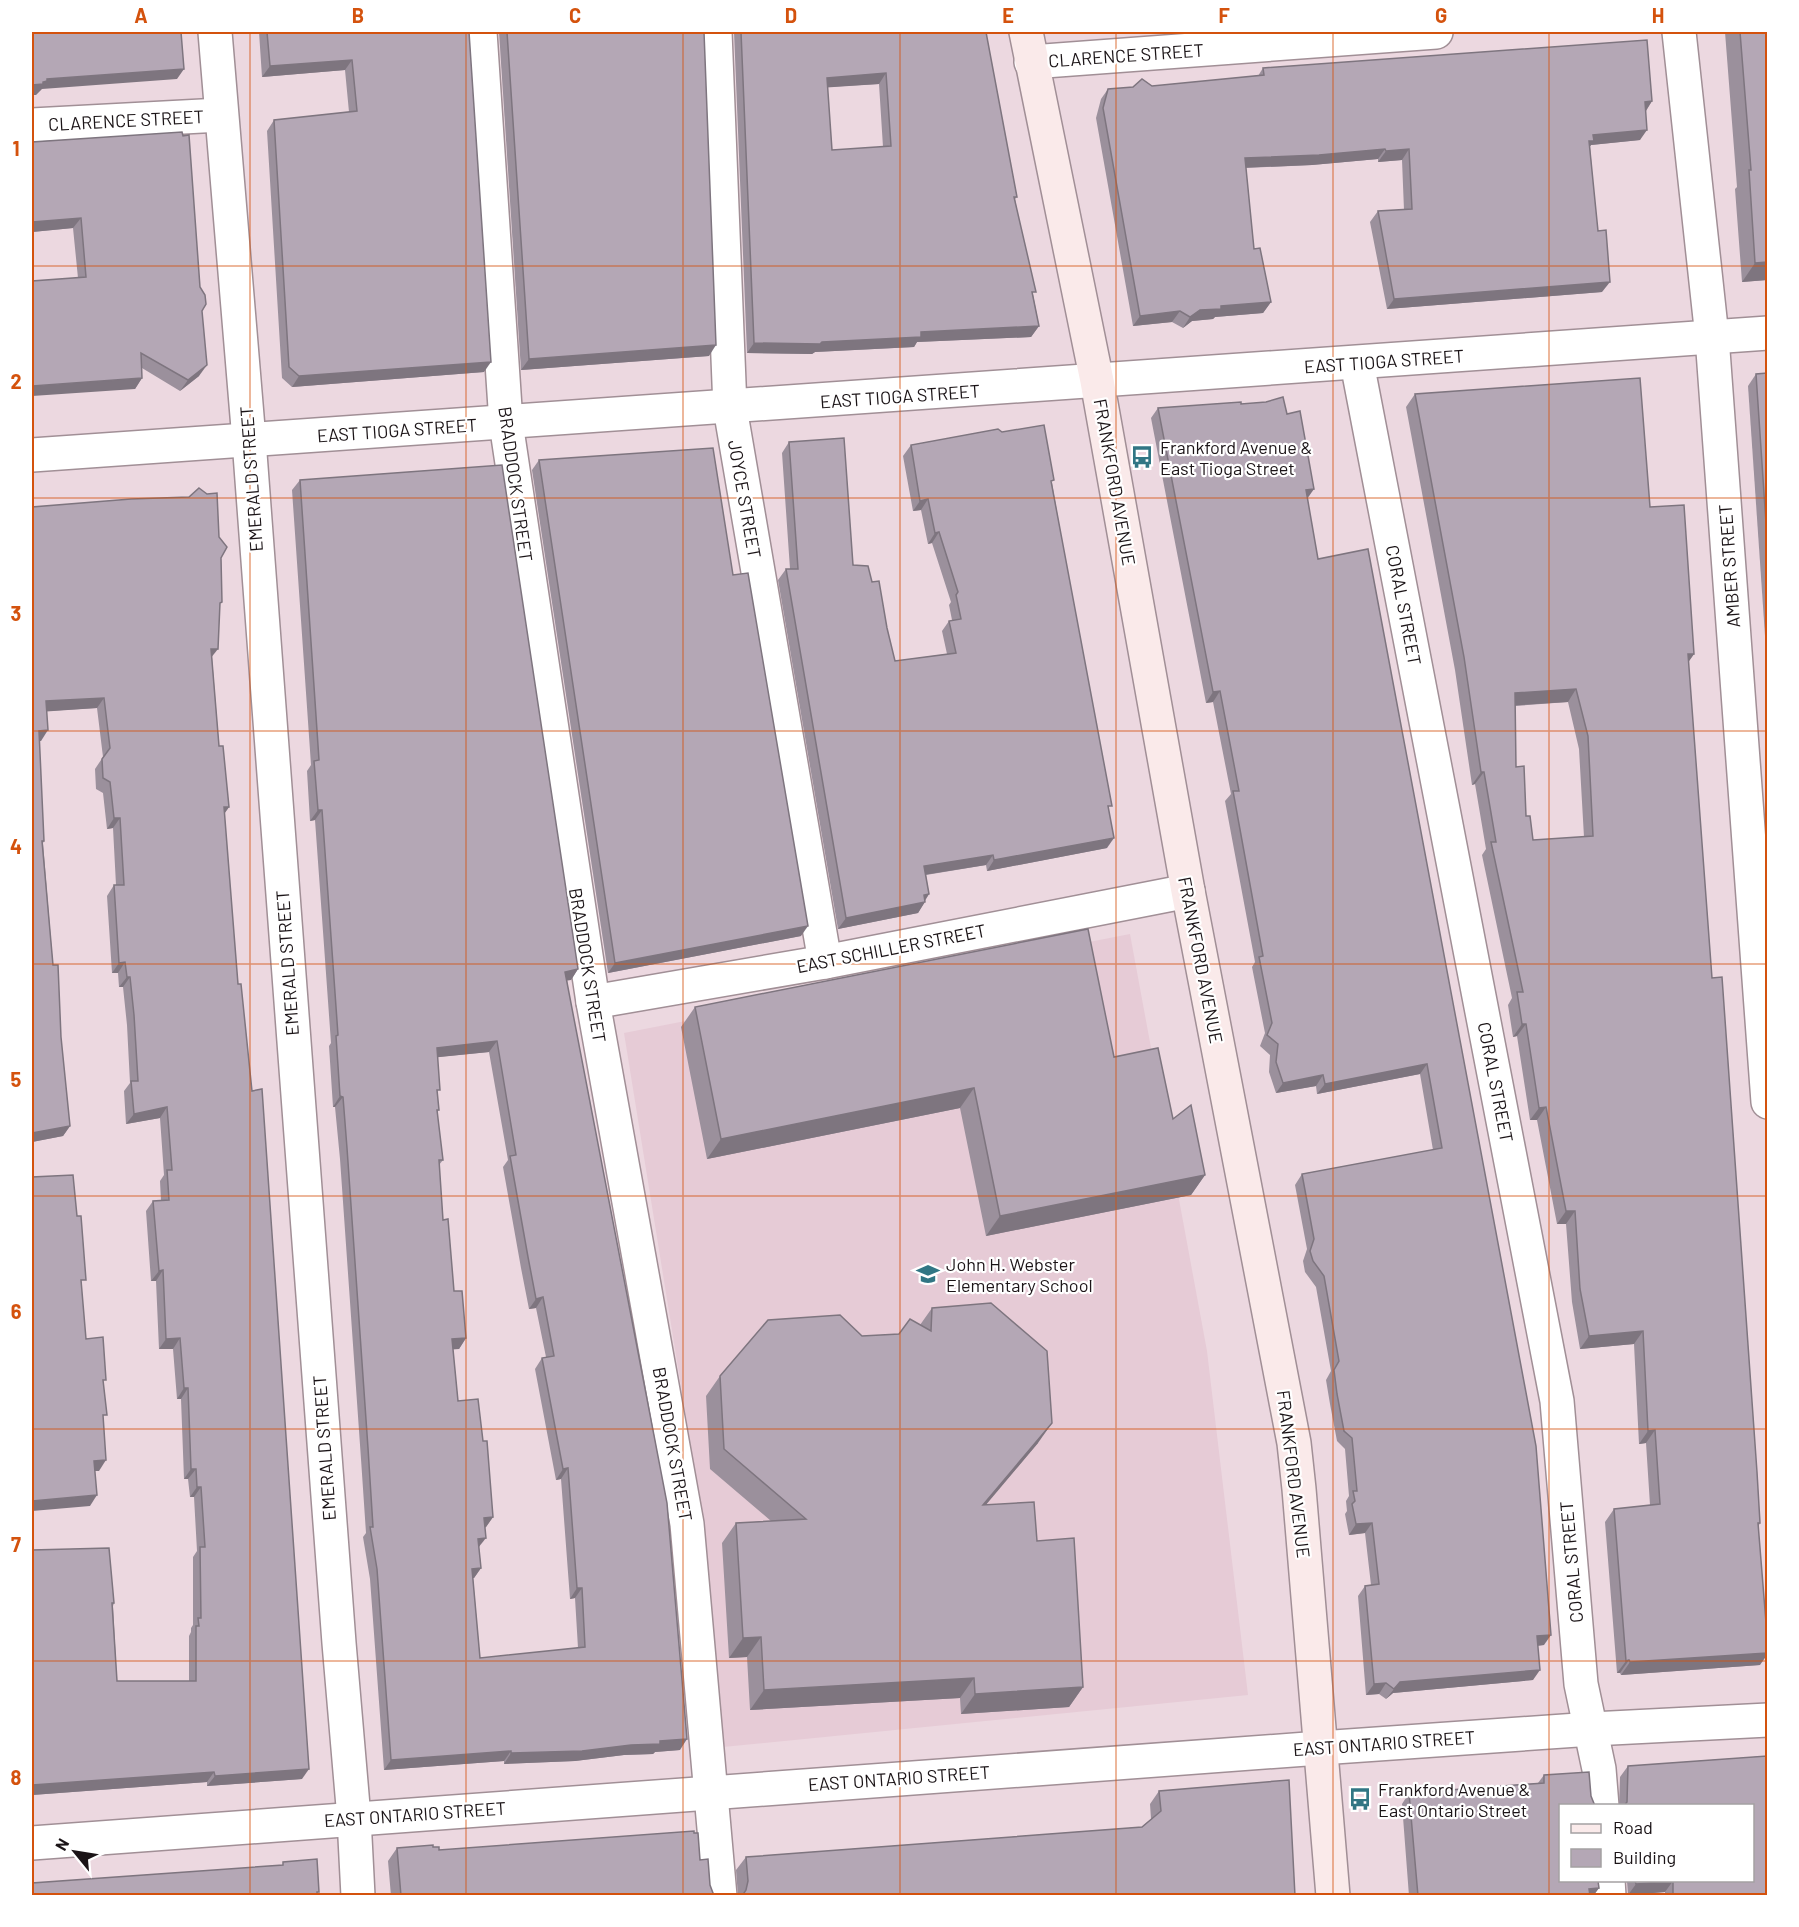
<svg xmlns="http://www.w3.org/2000/svg" width="1799" height="1927" font-family="Barlow,sans-serif">
<rect width="100%" height="100%" fill="#ecd8e0"/>
<polygon fill="#e6cbd6" points="1130,934 1207,1351 1248,1695 723,1747 701,1510 624,1033"/>
<g fill="none" stroke-linecap="round" stroke-linejoin="round">
<g stroke="#a18f96" stroke-width="36">
<g id="street">
<polyline points="215,32 249,440 339,1643 354,1818 358,1896"/>
<polyline points="480,32 506,423 593,1002 687,1524 720,1896"/>
<polyline points="715,32 730,408 825,962"/>
<polyline points="1679,32 1712,337 1768,1102"/>
<polyline points="1031,62 1436,32"/>
<polyline points="32,125 221,115"/>
<polyline points="1357,363 1557,1401 1581,1684 1599,1769 1602,1806"/>
<polyline points="32,455 1768,333"/>
<polyline points="593,1002 825,962 1188,891"/>
<polyline points="32,1843 1320,1748 1592,1729 1768,1720"/>
<polyline points="1608,1880 1609,1896"/>
</g>
</g>
<g stroke="#a18f96" stroke-width="36">
<polyline id="secondary" points="1026,32 1097,381 1188,891 1294,1443 1299,1489 1333,1896"/>
</g>
<use href="#street" stroke="#fff" stroke-width="33"/>
<use href="#secondary" stroke="#faeaea" stroke-width="33"/>
</g>
<g fill="#9b909c" fill-rule="evenodd">
<polygon points="259,32 469,32 484,372 292,387 282,378 267,131 274,120 349,112 345,70 262,77"/>
<polygon points="499,32 704,32 709,356 521,370"/>
<path d="M734,32H986L1017,197L1015,199L1039,326L1031,337L917,342L914,347L815,352L812,354L747,353ZM879,84L883,147L832,150L827,87Z"/>
<polygon points="1725,32 1767,32 1767,280 1742,282 1735,189 1737,187"/>
<polygon points="1263,68 1652,101 1646,111 1640,140 1591,145 1590,146 1602,292 1387,309 1370,222 1378,211 1404,210 1402,160 1378,162 1378,159 1312,165 1246,168 1254,249 1271,302 1263,313 1215,317 1213,319 1192,321 1183,328 1172,322 1133,326 1096,118 1101,99 1108,89 1152,86 1258,76"/>
<polygon points="32,142 202,311 199,376 180,391 142,368 142,378 135,389 78,278 73,228 32,232"/>
<polygon points="1767,373 1767,665 1748,386 1756,374"/>
<path d="M1415,394L1650,507L1694,654L1688,662L1712,978L1760,1523L1758,1527L1760,1665L1621,1675L1620,1673H1617L1605,1522L1614,1509L1650,1505L1646,1443L1639,1444L1634,1344L1580,1349L1572,1302L1566,1224H1557L1537,1120H1530L1517,1036L1513,1037L1508,1005L1512,998L1482,855L1486,849L1475,784L1472,785L1455,670L1406,407ZM1568,702L1579,749L1584,837L1533,840L1526,816L1516,767L1515,706Z"/>
<polygon points="1158,408 1307,499 1318,559 1368,549 1544,1645 1538,1646 1533,1680 1393,1693 1386,1699 1379,1694 1366,1695 1358,1596 1365,1586 1371,1585 1365,1533 1349,1535 1345,1514 1347,1511 1346,1501 1349,1496 1345,1449 1337,1441 1330,1404 1326,1380 1331,1371 1316,1287 1305,1272 1303,1261 1307,1249 1295,1185 1302,1174 1433,1150 1420,1074 1317,1094 1316,1086 1276,1093 1269,1072 1270,1055 1260,1046 1265,1033 1252,967 1255,962 1225,801 1231,794 1213,702 1206,703 1151,418"/>
<polygon points="789,442 887,628 895,661 947,654 942,631 949,621 952,620 949,605 951,602 932,543 928,544 921,510 913,511 903,456 911,445 1052,483 1109,810 1107,848 987,871 986,865 926,875 929,894 918,913 838,929 778,580 786,569 790,569 782,453"/>
<polygon points="539,460 733,575 801,936 608,973 532,470"/>
<path d="M300,480L578,969L571,980H567L680,1750L655,1752L653,1754L624,1755L575,1761L504,1764V1761L384,1770L370,1579L363,1537L366,1533L361,1459L340,1159L335,1107H333L329,1046L331,1043L315,820L310,821L307,771L311,765L292,490ZM489,1052L508,1160L503,1167L521,1268L529,1309L536,1308L546,1357L542,1358L535,1369L556,1480L561,1479L570,1599L575,1598L578,1648L480,1658L473,1578H474L481,1568L479,1547L485,1528L486,1527L493,1517L458,1401L453,1349H459L466,1338L454,1291L443,1220L439,1165L443,1160L437,1112L439,1110L437,1095L438,1057Z"/>
<polygon points="32,507 219,537 221,558 220,606 212,657 219,746 229,807 224,814 302,1779 207,1786 207,1782 32,1795 32,1550 114,1603 113,1606 117,1681 189,1681 189,1636 191,1632 191,1628 193,1625 193,1557 197,1551 194,1497 190,1497 188,1479 184,1479 181,1399 177,1399 173,1349 159,1349 156,1281 151,1281 146,1211 153,1201 161,1201 160,1181 164,1175 160,1118 126,1124 124,1091 130,1083 127,1025 123,987 119,987 118,973 112,973 107,896 114,885 116,885 113,828 107,829 103,793 96,789 95,769 103,757 97,708 47,711 41,741 39,741 44,841 43,843 53,965 70,1126 63,1136 32,1142"/>
<polygon points="695,1007 1114,1057 1173,1119 1205,1175 1191,1195 986,1236 960,1108 707,1159 681,1027"/>
<polygon points="932,1308 1038,1443 986,1504 1037,1541 1083,1687 1069,1707 961,1714 960,1698 750,1710 747,1657 729,1658 722,1543 736,1523 771,1521 710,1469 706,1396 720,1376 862,1336 899,1334 920,1325"/>
<polygon points="1767,1756 1767,1896 1665,1896 1665,1892 1628,1895 1627,1881 1752,1881 1752,1806 1619,1806 1620,1777 1628,1766"/>
<polygon points="1544,1775 1560,1806 1599,1888 1593,1896 1409,1896 1402,1804 1409,1793 1538,1783"/>
<polygon points="1159,1791 1295,1896 738,1896 736,1870 746,1857 1142,1827 1151,1819 1150,1804"/>
<polygon points="433,1847 439,1850 700,1860 713,1893 716,1896 391,1896 388,1861 397,1848"/>
</g>
<g fill="#7e757f">
<polygon points="352,60 345,70 262,77 270,66"/>
<polygon points="184,69 177,79 42,89 36,95 32,95 32,85 43,82 47,79"/>
<polygon points="886,73 879,84 819,88 827,78"/>
<polygon points="1652,101 1645,112 1645,102"/>
<polygon points="1647,130 1640,140 1591,145 1587,151 1582,151 1593,135"/>
<polygon points="1385,149 1378,159 1312,165 1237,168 1245,158"/>
<polygon points="1409,149 1402,160 1378,162 1386,151"/>
<polygon points="81,218 73,228 32,232 32,222"/>
<polygon points="1767,262 1767,280 1742,282 1755,263"/>
<polygon points="1610,282 1602,292 1387,309 1394,299"/>
<polygon points="1271,302 1263,313 1215,317 1213,319 1192,321 1183,328 1190,317 1200,310 1221,306"/>
<polygon points="1180,311 1172,322 1133,326 1140,316"/>
<polygon points="1039,326 1031,337 917,342 914,347 815,352 812,354 747,353 754,343 822,342 921,332"/>
<polygon points="716,345 709,356 521,370 529,359"/>
<polygon points="491,362 484,372 292,387 299,376"/>
<polygon points="207,365 199,376 180,391 188,380"/>
<polygon points="142,378 135,389 32,396 32,386"/>
<polygon points="1314,489 1307,499 1306,490"/>
<polygon points="928,499 921,510 913,511 920,501"/>
<polygon points="939,532 932,543 928,544 935,533"/>
<polygon points="211,649 218,649 210,659"/>
<polygon points="1688,654 1694,654 1685,667"/>
<polygon points="1576,689 1568,702 1506,706 1515,693"/>
<polygon points="1220,691 1213,702 1206,703 1213,692"/>
<polygon points="104,698 97,708 39,712 46,701"/>
<polygon points="48,730 41,741 32,741 39,731"/>
<polygon points="1481,772 1484,772 1475,784 1472,785"/>
<polygon points="224,807 229,807 222,817"/>
<polygon points="318,810 322,810 315,820 310,821"/>
<polygon points="114,818 120,818 113,828 107,829"/>
<polygon points="1114,838 1107,848 987,871 994,860"/>
<polygon points="993,855 986,865 917,876 924,866"/>
<polygon points="929,894 923,903 925,902 918,913 838,929 846,918"/>
<polygon points="808,926 801,936 608,973 615,963"/>
<polygon points="125,962 118,973 112,973 119,963"/>
<polygon points="578,969 571,980 558,982 565,972"/>
<polygon points="127,977 130,977 123,987 119,987"/>
<polygon points="1522,1024 1526,1024 1517,1036 1513,1037"/>
<polygon points="497,1041 489,1052 430,1058 437,1048"/>
<polygon points="1427,1064 1420,1074 1317,1094 1325,1084"/>
<polygon points="1323,1075 1316,1086 1276,1093 1283,1083"/>
<polygon points="974,1088 960,1108 707,1159 721,1139"/>
<polygon points="340,1096 343,1097 335,1107 333,1107"/>
<polygon points="167,1107 160,1118 126,1124 134,1114"/>
<polygon points="1546,1107 1537,1120 1530,1120 1539,1108"/>
<polygon points="70,1126 63,1136 32,1142 32,1133"/>
<polygon points="1205,1175 1191,1195 986,1236 1000,1216"/>
<polygon points="1566,1211 1575,1211 1566,1224 1557,1224"/>
<polygon points="163,1270 156,1281 151,1281 159,1271"/>
<polygon points="543,1297 536,1308 529,1309 536,1299"/>
<polygon points="1643,1331 1634,1344 1580,1349 1589,1336"/>
<polygon points="180,1338 173,1349 159,1349 166,1339"/>
<polygon points="466,1338 459,1349 445,1350 452,1339"/>
<polygon points="184,1388 188,1388 181,1399 177,1399"/>
<polygon points="1052,1423 1038,1443 969,1525 983,1505"/>
<polygon points="1655,1430 1646,1443 1639,1444 1648,1431"/>
<polygon points="106,1460 99,1471 87,1471 94,1461"/>
<polygon points="568,1468 561,1479 556,1480 563,1469"/>
<polygon points="191,1469 196,1469 188,1479 184,1479"/>
<polygon points="197,1487 201,1487 194,1497 190,1497"/>
<polygon points="97,1495 90,1506 32,1511 32,1501"/>
<polygon points="493,1517 486,1527 477,1528 484,1518"/>
<polygon points="1372,1523 1365,1533 1349,1535 1356,1524"/>
<polygon points="486,1538 478,1548 478,1539"/>
<polygon points="481,1568 474,1578 465,1579 472,1569"/>
<polygon points="577,1588 582,1588 575,1598 570,1599"/>
<polygon points="1551,1635 1544,1645 1530,1646 1537,1636"/>
<polygon points="761,1637 747,1657 729,1658 743,1638"/>
<polygon points="1767,1653 1767,1655 1760,1665 1621,1675 1630,1662"/>
<polygon points="1629,1660 1620,1673 1617,1673 1626,1661"/>
<polygon points="1540,1670 1533,1680 1393,1693 1386,1699 1394,1689 1400,1682"/>
<polygon points="974,1678 960,1698 750,1710 764,1690"/>
<polygon points="1386,1683 1379,1694 1366,1695 1374,1684"/>
<polygon points="1083,1687 1069,1707 961,1714 975,1694"/>
<polygon points="687,1739 680,1750 655,1752 653,1754 624,1755 575,1761 504,1764 511,1753"/>
<polygon points="511,1751 504,1761 384,1770 391,1760"/>
<polygon points="309,1769 302,1779 207,1786 215,1776"/>
<polygon points="214,1772 207,1782 32,1795 32,1785"/>
<polygon points="1673,1881 1665,1892 1628,1895 1636,1884"/>
<polygon points="1599,1888 1593,1896 1585,1896 1589,1889"/>
</g>
<g fill="#b4a7b5" stroke="#7e757f" stroke-width="1.5" fill-rule="evenodd">
<polygon points="32,32 181,32 184,69 47,79 47,81 43,82 43,84 32,85"/>
<polygon points="267,32 469,32 491,362 299,376 289,367 274,120 357,111 352,60 270,66"/>
<polygon points="507,32 704,32 716,345 529,359"/>
<path d="M741,32H986L1017,197H1014L1036,292H1032L1039,326L921,332V337L822,342L820,344L754,343ZM886,73L891,146L832,150L827,78Z"/>
<polygon points="1740,32 1767,32 1767,262 1755,263 1749,170 1751,170"/>
<polygon points="1647,40 1652,101 1645,102 1647,130 1593,135 1594,141 1589,141 1598,231 1606,230 1610,282 1394,299 1378,211 1412,209 1409,149 1386,151 1385,149 1319,155 1245,158 1254,249 1260,248 1271,302 1221,306 1221,309 1200,310 1190,317 1180,311 1140,316 1103,108 1108,89 1133,87 1142,79 1152,86 1264,75 1263,68"/>
<polygon points="182,132 183,136 189,135 200,287 205,295 206,304 202,311 207,365 188,380 141,353 142,378 32,386 32,281 86,277 81,218 32,222 32,142"/>
<polygon points="1767,373 1767,538 1756,374"/>
<path d="M1640,378L1650,507L1684,505L1694,654H1688L1712,978L1722,977L1757,1472L1760,1523H1758L1767,1635V1653L1630,1662L1629,1660L1626,1661L1614,1509L1660,1504L1655,1430L1648,1431L1643,1331L1589,1336L1580,1289L1575,1211H1566L1546,1107L1539,1108L1526,1024H1522L1517,992H1523L1491,842H1496L1484,772H1481L1464,657L1415,394ZM1576,689L1588,736L1593,836L1533,840L1530,816H1526L1524,766L1516,767L1515,693Z"/>
<polygon points="1283,397 1287,414 1300,411 1314,489 1306,490 1318,559 1368,549 1536,1446 1551,1635 1537,1636 1540,1670 1400,1682 1394,1689 1386,1683 1374,1684 1365,1586 1379,1584 1372,1523 1356,1524 1352,1504 1355,1501 1353,1491 1357,1491 1352,1438 1344,1431 1337,1394 1334,1370 1339,1361 1324,1276 1313,1261 1310,1251 1314,1239 1302,1174 1442,1148 1427,1064 1325,1084 1323,1075 1283,1083 1276,1062 1278,1044 1267,1035 1272,1023 1259,957 1263,956 1233,791 1239,791 1220,691 1213,692 1158,408 1241,402 1241,404 1266,402"/>
<polygon points="1044,425 1054,480 1051,481 1112,806 1108,806 1114,838 994,860 993,855 924,866 929,894 924,895 925,902 846,918 786,569 798,569 789,442 844,438 853,565 868,566 872,582 879,581 887,628 895,661 956,653 949,621 961,619 956,595 958,592 939,532 935,533 928,499 920,501 911,445 998,429 1002,432"/>
<polygon points="713,448 733,575 748,573 808,926 615,963 539,460"/>
<path d="M502,465L578,969L565,972L667,1503L687,1739L660,1741V1744L631,1745L582,1751L511,1753V1751L391,1760L377,1569L370,1527H373L368,1448L347,1148L343,1097L340,1096L336,1036L338,1035L322,810H318L314,761L319,760L300,480ZM497,1041L516,1155L510,1156L528,1257L536,1299L543,1297L554,1356L542,1358L563,1469L568,1468L577,1588H582L585,1647L480,1658L472,1569L481,1568L478,1539L486,1538L484,1518L493,1517L487,1441H483L478,1399L458,1401L452,1339L466,1338L462,1291H454L448,1219L443,1220L439,1160H443L437,1110H439L437,1090H440L437,1048Z"/>
<polygon points="199,488 207,494 217,493 219,537 227,547 221,558 222,602 220,603 218,649 211,649 219,746 223,746 229,807 224,807 238,984 241,984 252,1091 262,1089 309,1769 215,1776 214,1772 32,1785 32,1550 109,1548 114,1603 112,1603 117,1681 196,1681 196,1626 199,1626 198,1618 201,1618 200,1547 205,1547 201,1487 197,1487 196,1469 191,1469 188,1388 184,1388 180,1338 166,1339 163,1270 159,1271 153,1201 169,1200 167,1170 172,1170 167,1107 134,1114 131,1081 138,1081 134,1015 130,977 127,977 125,962 119,963 114,885 124,885 120,818 114,818 110,782 103,778 102,759 110,748 104,698 46,701 48,730 39,731 44,841 42,841 53,965 58,965 61,1037 70,1126 32,1133 32,507 131,499 189,497"/>
<polygon points="1088,929 1114,1057 1158,1048 1173,1119 1191,1105 1205,1175 1000,1216 974,1088 721,1139 695,1007"/>
<polygon points="73,1175 77,1216 81,1216 86,1280 81,1280 86,1339 103,1337 106,1380 103,1380 107,1415 103,1415 106,1460 94,1461 97,1495 32,1501 32,1177"/>
<polygon points="991,1303 1047,1351 1052,1423 983,1505 1034,1502 1037,1541 1074,1538 1083,1687 975,1694 974,1678 764,1690 761,1637 743,1638 736,1523 806,1519 724,1449 720,1376 768,1320 840,1315 862,1336 899,1334 910,1319 931,1331 932,1308"/>
<polygon points="1767,1756 1767,1896 1673,1896 1673,1881 1752,1881 1752,1806 1624,1806 1627,1802 1628,1766"/>
<polygon points="1589,1772 1591,1796 1595,1806 1560,1806 1560,1881 1598,1881 1599,1888 1589,1889 1590,1896 1418,1896 1409,1793 1544,1783 1544,1775"/>
<polygon points="1289,1780 1295,1896 742,1896 746,1890 748,1881 746,1857 1142,1827 1161,1811 1159,1791"/>
<polygon points="694,1831 694,1833 698,1833 700,1860 708,1859 710,1885 713,1893 716,1896 401,1896 397,1848 433,1845 433,1847 439,1847 439,1850"/>
<polygon points="317,1859 319,1892 317,1892 317,1896 32,1896 32,1883 283,1865 283,1862"/>
<polygon points="1635,1881 1672,1881 1636,1884"/>
</g>
<path fill="none" stroke="#d4520d" stroke-width="1.5" stroke-opacity="0.55" d="M250,32V1896M466,32V1896M683,32V1896M900,32V1896M1116,32V1896M1333,32V1896M1549,32V1896M32,266H1768M32,498H1768M32,731H1768M32,964H1768M32,1196H1768M32,1429H1768M32,1661H1768"/>
<defs>
<g id="bus-bare" transform="scale(1.8)"><path d="M-5-6H5V4H4V6H2V4H-2V6H-4V4H-5ZM-3.5-4V0h7V-4ZM-3.5 1.2v1.5H-2V1.2ZM2 1.2v1.5H3.5V1.2Z" fill="#317684" stroke="#fff" stroke-width="2.5" paint-order="stroke"/></g>
<g id="school-bare" transform="scale(1.8)"><path d="M0-5L7-2L0 1L-7-2ZM-4 1L0 2.5L4 1V4Q0 6-4 4Z" fill="#317684" stroke="#fff" stroke-width="2.5" paint-order="stroke"/></g>
</defs>
<g fill-rule="evenodd">
<use href="#bus-bare" x="1142" y="457"/>
<use href="#school-bare" x="928" y="1274"/>
<use href="#bus-bare" x="1360" y="1799"/>
</g>
<g text-anchor="middle" dominant-baseline="central" stroke-width="4.5" stroke-linejoin="round" paint-order="stroke">
<g font-size="18" fill="#1b1417" stroke="#fff">
<text transform="translate(1126 55) rotate(-4)">CLARENCE STREET</text>
<text transform="translate(126 120) rotate(-3)">CLARENCE STREET</text>
<text transform="translate(1384 361) rotate(-4)">EAST TIOGA STREET</text>
<text transform="translate(900 396) rotate(-4)">EAST TIOGA STREET</text>
<text transform="translate(397 430) rotate(-4)">EAST TIOGA STREET</text>
<text transform="translate(251 479) rotate(-94)">EMERALD STREET</text>
<text transform="translate(1115 482) rotate(80)">FRANKFORD AVENUE</text>
<text transform="translate(516 484) rotate(82)">BRADDOCK STREET</text>
<text transform="translate(745 499) rotate(80)">JOYCE STREET</text>
<text transform="translate(1729 566) rotate(-94)">AMBER STREET</text>
<text transform="translate(1404 605) rotate(79)">CORAL STREET</text>
<text transform="translate(891 948) rotate(-11)">EAST SCHILLER STREET</text>
<text transform="translate(1201 960) rotate(79)">FRANKFORD AVENUE</text>
<text transform="translate(287 963) rotate(-94)">EMERALD STREET</text>
<text transform="translate(588 965) rotate(81)">BRADDOCK STREET</text>
<text transform="translate(1496 1082) rotate(79)">CORAL STREET</text>
<text transform="translate(673 1444) rotate(80)">BRADDOCK STREET</text>
<text transform="translate(324 1448) rotate(-94)">EMERALD STREET</text>
<text transform="translate(1294 1474) rotate(83)">FRANKFORD AVENUE</text>
<text transform="translate(1571 1562) rotate(-95)">CORAL STREET</text>
<text transform="translate(1384 1743) rotate(-4)">EAST ONTARIO STREET</text>
<text transform="translate(899 1778) rotate(-4)">EAST ONTARIO STREET</text>
<text transform="translate(415 1814) rotate(-4)">EAST ONTARIO STREET</text>
</g>
<g font-size="18" fill="#1b1417" stroke="#fff" text-anchor="start">
<text x="1160" y="447">Frankford Avenue &amp;<tspan x="1160" dy="21">East Tioga Street</tspan></text>
<text x="946" y="1264">John H. Webster<tspan x="946" dy="21">Elementary School</tspan></text>
<text x="1378" y="1789">Frankford Avenue &amp;<tspan x="1378" dy="21">East Ontario Street</tspan></text>
</g>
</g>
<rect width="1799" height="1927" fill="none" stroke="#ffffff" stroke-width="66"/>
<rect x="1559" y="1804" width="195" height="78" fill="#ffffff" stroke="#a4a1a2" stroke-width="1.5"/>
<rect x="1571" y="1824" width="30" height="9" fill="#faeaea" stroke="#a4a1a2" stroke-width="1.5"/>
<text x="1613" y="1834" font-size="18" fill="#1b1417">Road</text>
<rect x="1571" y="1849" width="30" height="18" fill="#b4a7b5" stroke="#a4a1a2" stroke-width="1.5"/>
<text x="1613" y="1864" font-size="18" fill="#1b1417">Building</text>
<g transform="translate(75 1852) rotate(300)" stroke="#ffffff" stroke-width="4.5" paint-order="stroke">
<path d="M0-4.5L10 22L0 15L-10 22Z" fill="#1b1417"/>
<text y="-9" font-size="16" font-weight="bold" text-anchor="middle" fill="#1b1417">N</text>
</g>
<rect x="33" y="33" width="1733" height="1861" fill="none" stroke="#d4520d" stroke-width="2"/>
<g font-size="20" text-anchor="middle" font-weight="bold" fill="#d4520d">
<text x="141" y="23">A</text>
<text x="358" y="23">B</text>
<text x="575" y="23">C</text>
<text x="791" y="23">D</text>
<text x="1008" y="23">E</text>
<text x="1224" y="23">F</text>
<text x="1441" y="23">G</text>
<text x="1658" y="23">H</text>
<text x="16" y="156">1</text>
<text x="16" y="389">2</text>
<text x="16" y="621">3</text>
<text x="16" y="854">4</text>
<text x="16" y="1087">5</text>
<text x="16" y="1319">6</text>
<text x="16" y="1552">7</text>
<text x="16" y="1785">8</text>
</g>
</svg>
